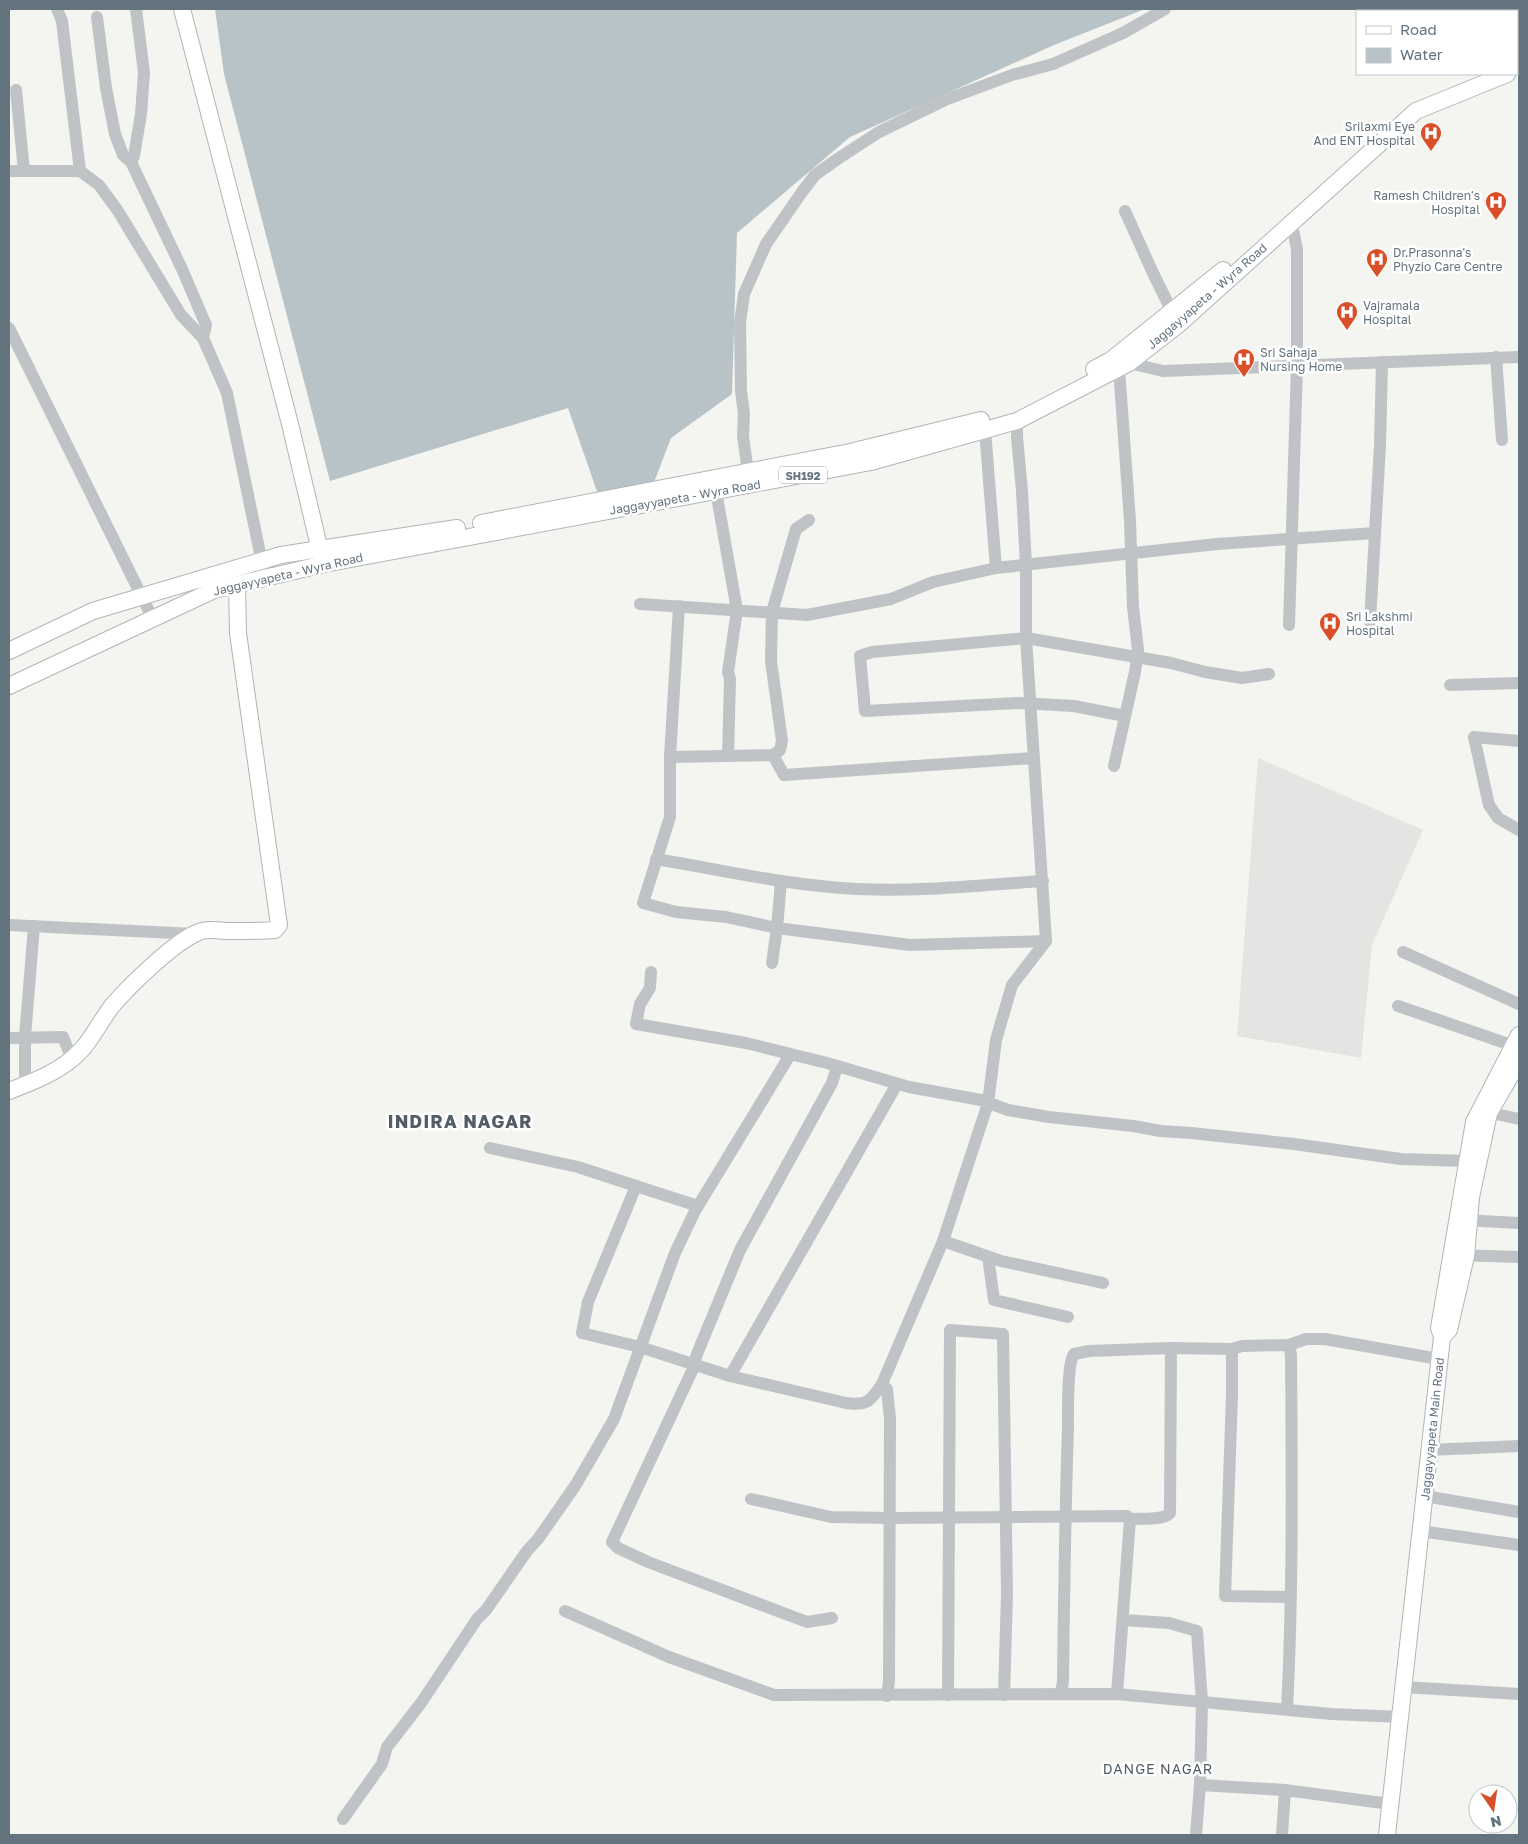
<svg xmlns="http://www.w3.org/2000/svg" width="1528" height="1844" font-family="'Golos Text',sans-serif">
<rect width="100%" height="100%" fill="#f4f4f0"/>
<polygon fill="#e4e5e3" points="1258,758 1423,830 1372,945 1361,1058 1237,1036"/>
<polygon fill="#b8c3c7" points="215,9 1145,9 1054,45 850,137 737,233 732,394 671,438 651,490 600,500 568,408 330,481 224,74"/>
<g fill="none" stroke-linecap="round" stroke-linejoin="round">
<g stroke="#b0b5b8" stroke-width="18">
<g id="major">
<polyline points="182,9 290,424 322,559"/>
<polyline points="1517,59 1519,58"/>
<polyline points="1094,369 1111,360 1223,270"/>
<polyline points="481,523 850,452 981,420"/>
<polyline points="9,651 93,611 281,555 457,528"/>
<polyline points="9,686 214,590 324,564 871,462 1017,421 1129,363 1178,325 1416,111 1507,74"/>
<path d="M9,1091C30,1083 56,1073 73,1058C90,1044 99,1023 112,1006C129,986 175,941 199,932C208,928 220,931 230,931C245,931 260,931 275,930L279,925L238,633L237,585"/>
<polyline points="1442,1337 1449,1330 1466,1256 1471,1197 1489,1113 1519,1061"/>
<polyline points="1387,1835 1442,1337 1439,1328 1474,1122 1519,1035"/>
</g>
</g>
<g stroke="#bfc3c6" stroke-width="12">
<polyline points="57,9 62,21 80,171"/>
<polyline points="97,17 106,88 115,134 123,155 131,162 182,269 206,325 203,338"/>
<polyline points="16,90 24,171"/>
<polyline points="131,162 134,156 141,114 144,73 136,9"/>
<polyline points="9,171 80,171 99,185 118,211 181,315 203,338 227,393 263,568"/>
<polyline points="1125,211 1153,273 1175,318"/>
<polyline points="9,328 153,619"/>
<polyline points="1496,357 1502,440"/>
<polyline points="1129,363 1163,371 1519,357"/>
<polyline points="985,430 996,568"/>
<polyline points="749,479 743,436 744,414 741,391 740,323 744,294 766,244 802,192 815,175 839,158 879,132 945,100 1012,75 1053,64 1123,33 1165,9"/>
<polyline points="716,491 737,610 728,672 730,679 728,756"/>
<polyline points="640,604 807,615 891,599 933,582 996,568 1217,544 1375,533"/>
<polyline points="679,606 670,757 670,817 643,903 676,912 726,917 777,928 910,945 1046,941"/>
<polyline points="1370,622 1380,445 1382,362"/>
<polyline points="1289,625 1297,365 1297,250 1294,234 1290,224"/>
<polyline points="1450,685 1519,683"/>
<polyline points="1125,716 1074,706 1019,703 865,711 860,656 872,652 1026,638 1171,663 1205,672 1242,678 1269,674"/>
<polyline points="1519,741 1474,737 1489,805 1498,818 1519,830"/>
<polyline points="773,755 784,775 1034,758"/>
<polyline points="670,757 773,755 780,750 782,741 771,661 772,612 796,529 809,520"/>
<polyline points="1114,766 1135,672 1138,650 1133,607 1130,521 1119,369"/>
<path d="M656,859C722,870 790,886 858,889C920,892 982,885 1043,881"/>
<polyline points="9,925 195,934"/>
<polyline points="1403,952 1519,1004"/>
<polyline points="772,963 777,928 781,881"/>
<polyline points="651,972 650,988 640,1004 636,1024 746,1043 827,1063 909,1087 981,1100 1008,1110 1049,1117 1133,1126 1161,1131 1191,1133 1294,1144 1401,1159 1467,1161"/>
<polyline points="1398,1006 1514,1046"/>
<polyline points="9,1038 63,1037 72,1059"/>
<polyline points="25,1085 25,1037 34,926"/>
<polyline points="1482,1111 1519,1119"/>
<polyline points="490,1148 578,1167 636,1186"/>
<path d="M698,1206L636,1186L588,1302L582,1333L640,1347L730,1376L846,1403C867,1406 871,1401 882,1384"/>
<polyline points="1462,1220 1519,1223"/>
<polyline points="943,1241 1001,1261 1103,1283"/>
<polyline points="1458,1255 1519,1257"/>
<polyline points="988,1257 994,1300 1068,1317"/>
<polyline points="1232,1349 1232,1395 1225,1596 1290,1597"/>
<polyline points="730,1376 897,1084"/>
<polyline points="1429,1450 1519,1446"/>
<polyline points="1424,1496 1519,1512"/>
<path d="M751,1499L831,1517L891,1518L1127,1516L1130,1519C1141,1518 1163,1521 1170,1513L1171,1348"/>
<polyline points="1420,1531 1519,1545"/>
<polyline points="565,1611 669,1657 774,1695 1117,1694 1331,1714 1401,1717"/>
<polyline points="832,1618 807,1622 648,1562 618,1548 612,1542 692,1371 697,1354 740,1250 832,1083 837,1067"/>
<polyline points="1123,1620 1169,1623 1197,1631 1202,1702 1200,1785 1196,1835"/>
<polyline points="1403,1687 1519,1694"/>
<path d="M1061,1694L1063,1681C1064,1597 1065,1513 1068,1429C1068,1414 1067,1363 1074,1354L1089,1351L1171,1348L1232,1349L1242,1346L1289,1345L1306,1339H1325L1439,1359"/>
<polyline points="1117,1694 1130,1519"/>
<polyline points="948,1695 950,1330 1003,1334 1007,1594 1004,1695"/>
<polyline points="887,1696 889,1681 890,1419 887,1389 882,1384 943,1241 988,1103 996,1040 1012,985 1046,941 1026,638 1026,565 1022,491 1017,437 1017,421"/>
<path d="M1287,1709C1293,1591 1292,1473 1291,1355L1289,1345"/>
<polyline points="1200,1785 1285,1790 1390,1804"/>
<polyline points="343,1819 382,1764 387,1747 421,1703 477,1619 486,1610 527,1551 538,1539 575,1486 614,1419 675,1253 695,1211 790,1055"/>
<polyline points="1282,1835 1285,1790"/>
</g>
<use href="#major" stroke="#fff" stroke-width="16"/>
</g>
<defs>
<g id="hospital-pin" transform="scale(1.125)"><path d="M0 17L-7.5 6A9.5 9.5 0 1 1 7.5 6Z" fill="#d94f2a" stroke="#fff"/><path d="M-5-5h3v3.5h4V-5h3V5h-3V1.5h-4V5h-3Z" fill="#fff"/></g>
</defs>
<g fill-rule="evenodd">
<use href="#hospital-pin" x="1431" y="133"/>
<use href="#hospital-pin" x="1496" y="202"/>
<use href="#hospital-pin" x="1377" y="259"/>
<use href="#hospital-pin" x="1347" y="312"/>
<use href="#hospital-pin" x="1244" y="359"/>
<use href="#hospital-pin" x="1330" y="623"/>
</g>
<g text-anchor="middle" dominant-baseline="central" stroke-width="5" stroke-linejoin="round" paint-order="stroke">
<rect fill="#fff" stroke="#929ea5" stroke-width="1" x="779" y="466.5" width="48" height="17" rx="4"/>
<g font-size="11" font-weight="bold" fill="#64747f">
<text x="803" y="475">SH192</text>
</g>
<g font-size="12" fill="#64747f" stroke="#fff" text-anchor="start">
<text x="1415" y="126" text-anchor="end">Srilaxmi Eye<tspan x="1415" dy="14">And ENT Hospital</tspan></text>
<text x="1480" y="195" text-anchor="end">Ramesh Children's<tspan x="1480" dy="14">Hospital</tspan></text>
<text x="1393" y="252">Dr.Prasonna's<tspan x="1393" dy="14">Phyzio Care Centre</tspan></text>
<text x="1363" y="305">Vajramala<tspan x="1363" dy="14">Hospital</tspan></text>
<text x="1260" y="352">Sri Sahaja<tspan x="1260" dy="14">Nursing Home</tspan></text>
<text x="1346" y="616">Sri Lakshmi<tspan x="1346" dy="14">Hospital</tspan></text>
</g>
<g font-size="12" fill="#64747f" stroke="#fff">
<text transform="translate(1207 296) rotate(-41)">Jaggayyapeta - Wyra Road</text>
<text transform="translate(685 497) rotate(-10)">Jaggayyapeta - Wyra Road</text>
<text transform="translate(288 574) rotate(-13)">Jaggayyapeta - Wyra Road</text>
<text transform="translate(1432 1429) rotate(-84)">Jaggayyapeta Main Road</text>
</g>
<g font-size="14" letter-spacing="1" fill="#525d65" stroke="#fff">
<text x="1158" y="1768">DANGE NAGAR</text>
</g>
<g font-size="18" font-weight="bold" letter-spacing="1" fill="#525d65" stroke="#fff">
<text x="460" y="1121">INDIRA NAGAR</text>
</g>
</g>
<rect width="1528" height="1844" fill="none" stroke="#64747f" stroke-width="20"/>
<rect x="1356" y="10" width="162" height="65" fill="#ffffff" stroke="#c1c7cc"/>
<rect x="1366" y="26" width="25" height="8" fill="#ffffff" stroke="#c1c7cc"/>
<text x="1400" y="35" font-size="15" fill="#64747f">Road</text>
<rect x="1366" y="48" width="25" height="15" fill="#b8c3c7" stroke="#c1c7cc"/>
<text x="1400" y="60" font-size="15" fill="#64747f">Water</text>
<g transform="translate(1493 1809) rotate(167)"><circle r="24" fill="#ffffff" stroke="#c1c7cc"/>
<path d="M0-4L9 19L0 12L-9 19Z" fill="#d94f2a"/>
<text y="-8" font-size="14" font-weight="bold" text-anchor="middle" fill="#64747f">N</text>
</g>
</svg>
